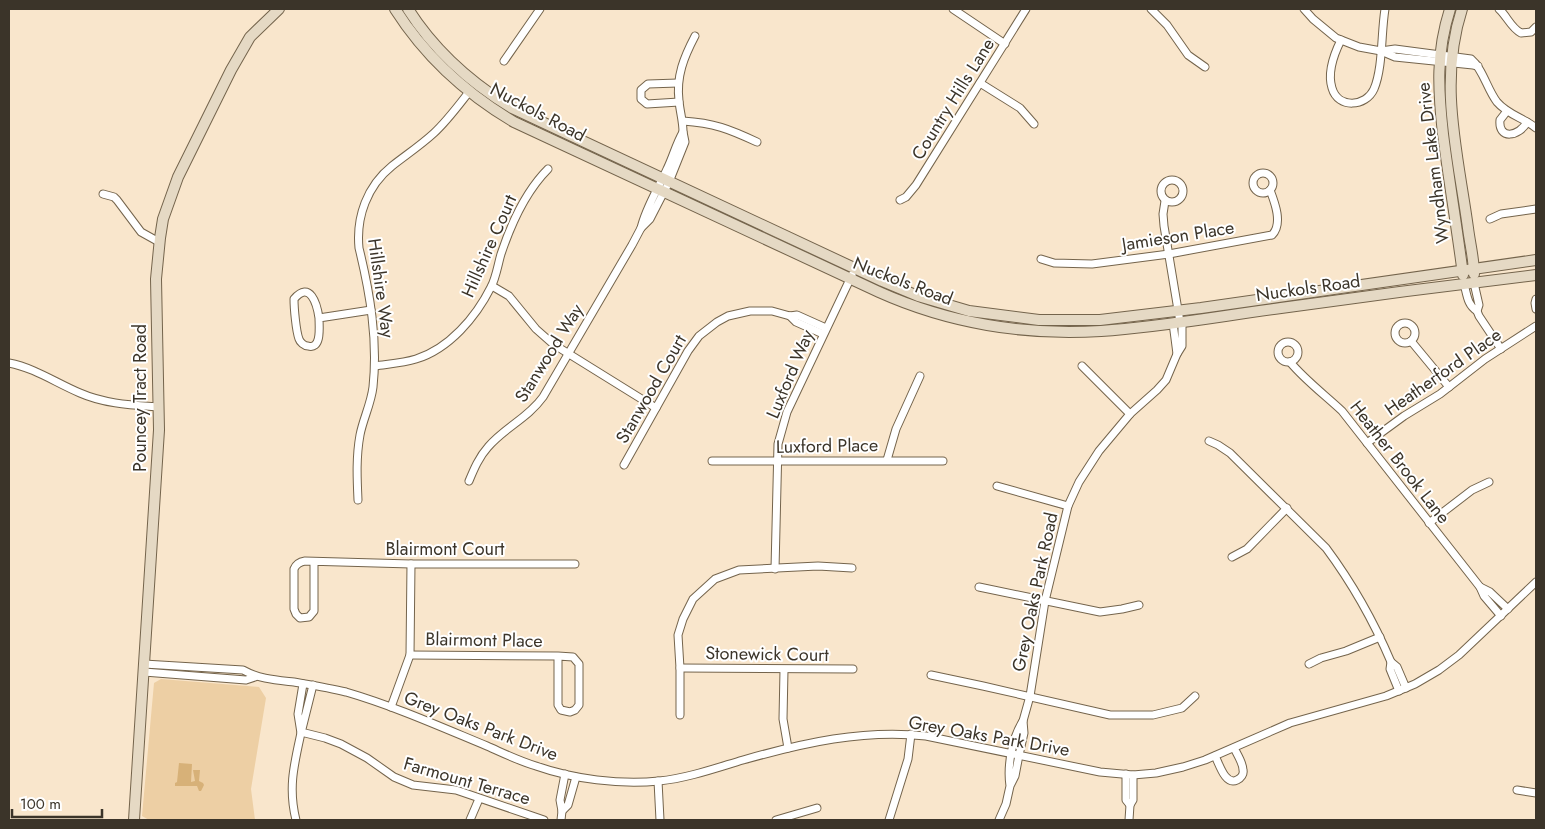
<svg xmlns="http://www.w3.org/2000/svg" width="1545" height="829" font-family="Jost,sans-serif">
<rect width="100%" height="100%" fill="#f9e6cc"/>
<polygon fill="#edcfa4" points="161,679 259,687 266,698 251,789 255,820 149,820 142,816 154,683"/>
<polygon fill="#d7b178" points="179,763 192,764 191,782 195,781 193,770 200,770 199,781 203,783 204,785 201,791 199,791 197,786 175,786 175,783 177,782"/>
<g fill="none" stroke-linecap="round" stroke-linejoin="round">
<g stroke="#74644c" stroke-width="9">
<g id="street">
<polyline points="953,9 1005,44"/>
<polyline points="1151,9 1167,25 1188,55 1205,67"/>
<polyline points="1304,9 1313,19 1336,38 1359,47 1381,51 1395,57 1473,65 1478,66"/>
<path d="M1499,9C1507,16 1511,28 1521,33L1531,32L1536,27"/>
<path d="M1341,40C1334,54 1327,72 1332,88C1338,109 1366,107 1374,89C1383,68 1381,33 1385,9"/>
<path d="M1381,51L1395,49L1471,59C1483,69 1487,89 1497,102C1508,115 1524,118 1536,128"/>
<polyline points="504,61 540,9"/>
<polyline points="678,83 648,84 641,90 641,99 647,104 679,102"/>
<polyline points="980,83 1020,108 1034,124"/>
<path d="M1507,111L1500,120C1498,140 1519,137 1527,122"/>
<path d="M683,121C714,123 729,129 757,142"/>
<path d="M683,132L685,142L669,182L650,219L641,228C646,207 658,189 667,169C673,157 676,144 683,132Z"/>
<path d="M683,132C683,121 680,112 679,101C676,76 684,57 695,36"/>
<circle cx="1263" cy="183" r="10"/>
<circle cx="1172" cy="191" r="11"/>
<polyline points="103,194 114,197 117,200 141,232 159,242"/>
<polyline points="900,200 906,197 916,185 1026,9"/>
<polyline points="1165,201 1163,214 1164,226 1180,322"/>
<polyline points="1490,219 1501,214 1536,209"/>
<path d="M1041,259L1054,263L1092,264L1169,254L1272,235C1283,224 1275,203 1270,190"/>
<path d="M1464,284C1467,294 1467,305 1477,311L1479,305L1474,283"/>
<polyline points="492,286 509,296 536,329 553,344 656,408"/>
<polyline points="1536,299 1535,303 1536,309"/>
<polyline points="1477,311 1479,316 1501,349"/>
<polyline points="790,316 796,322 823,334"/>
<path d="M319,318C319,326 322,350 308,346C304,346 300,342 299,339C296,331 294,308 294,299C310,280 317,304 319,318L371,310"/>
<circle cx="1405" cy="333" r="10"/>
<polyline points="1173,323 1177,354 1182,346 1182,322"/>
<polyline points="1411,341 1449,387"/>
<circle cx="1288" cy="352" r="10"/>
<path d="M1290,362C1305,380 1325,395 1342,411L1480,587"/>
<path d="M9,363C35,368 56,383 80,393C105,404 132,405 159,407"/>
<path d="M375,366C388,364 403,363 416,359C449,349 476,317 491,287C496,278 498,264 501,254C511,224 525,192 548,169"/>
<polyline points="1082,366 1130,414"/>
<path d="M1209,441L1218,445L1230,453L1326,548C1352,583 1374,622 1391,662"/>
<polyline points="1367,443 1404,416 1440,394 1485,359 1536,326"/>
<polyline points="887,460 896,429 920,376"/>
<polyline points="712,461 943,461"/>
<polyline points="624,465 688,351 699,336 717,322 728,316 750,311 772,311 790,316 797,315 826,328"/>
<path d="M469,481C474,469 479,457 488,447C504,428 528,418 543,397L632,245L641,228"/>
<polyline points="997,486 1068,506"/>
<path d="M358,500C357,478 356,457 360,435C363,419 371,404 373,387C378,340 370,293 359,248C356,217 367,186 392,166C406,155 421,145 434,133C447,121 458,106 469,92"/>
<polyline points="1429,523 1472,490 1489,482"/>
<polyline points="1232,557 1247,549 1287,508"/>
<path d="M314,562V611L309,617L300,618L296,614L294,609V569C296,564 299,562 305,561L411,564H575"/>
<polyline points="775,569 778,444 787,412 852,275"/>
<polyline points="979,587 1100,612 1122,609 1139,605"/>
<polyline points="1501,616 1484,596 1480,587 1490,592 1508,609"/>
<polyline points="410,655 558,656 558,705 561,710 570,712 575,710 579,705 579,664 573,657 558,656"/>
<path d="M144,664L243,670C259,679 276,680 294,682C311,685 329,688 346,692C394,706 441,727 487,746C503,753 519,761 536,766C573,779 620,785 659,781C688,778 716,768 743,760C803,743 863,729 926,736L1100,772L1133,775L1156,773L1183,767L1205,760L1290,723L1386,696L1415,684L1439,670L1459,655L1536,582"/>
<polyline points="1309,664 1321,658 1346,651 1380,637"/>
<polyline points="680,668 853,669"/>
<polyline points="784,670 783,719 788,748"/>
<polyline points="144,672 246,680 255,677"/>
<polyline points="931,675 983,686 1110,715 1153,715 1182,708 1195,696"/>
<polyline points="303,684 298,714 301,733 313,685"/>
<polyline points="1399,691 1390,669 1391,662 1397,667 1406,688"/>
<polyline points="391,707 410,655 411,564"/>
<polyline points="680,715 680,668 678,635 683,619 693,599 715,579 739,570 818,566 852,568"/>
<polyline points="1023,721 1030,696 1045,601 1068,506 1079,482 1099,451 1130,414 1157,390 1166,380 1177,354"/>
<path d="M1215,756C1219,763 1225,786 1237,780C1241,778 1244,774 1243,770C1243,763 1237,754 1234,748"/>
<polyline points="565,774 560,800 562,811 568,805 576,777"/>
<polyline points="1126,774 1126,800 1130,805"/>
<polyline points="658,781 660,820"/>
<polyline points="1517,790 1536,793"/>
<path d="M296,820C288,788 294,765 301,733H305L325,738L341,744L367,758L394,777L413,785L456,790L544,820"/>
<polyline points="470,820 479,799"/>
<polyline points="561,820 562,811"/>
<polyline points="776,820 817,808"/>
<polyline points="889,820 908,759 911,734"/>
<path d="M999,820L1006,804L1010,786L1015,776L1019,755L1024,733L1023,721C1012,738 1007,766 1010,786"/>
<polyline points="1129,820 1130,805 1133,800 1133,775"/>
</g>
</g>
<g stroke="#74644c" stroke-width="12">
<g id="secondary">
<path d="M395,9C425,56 465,93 514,122L879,292C948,323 1025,336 1101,331C1161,327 1221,316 1281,308C1366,296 1451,285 1536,275"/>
<path d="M408,9C434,50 471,83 512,108L882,281L918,296L969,311L1039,320H1100L1201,308L1536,260"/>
<path d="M1450,9C1436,53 1438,89 1443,134C1449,181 1457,228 1463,275"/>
<path d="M1462,9C1438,83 1458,154 1468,228C1470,244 1474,259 1474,274"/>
<polyline points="134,820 159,430 156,279 160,238 163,219 178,177 231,70 250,37 279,9"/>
</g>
</g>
<use href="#street" stroke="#fff" stroke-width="7"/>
<use href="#secondary" stroke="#e5d9c4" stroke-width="10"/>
</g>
<g text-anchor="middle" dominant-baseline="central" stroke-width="4" stroke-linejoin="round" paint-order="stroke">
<g font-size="18" fill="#3b3429" stroke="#fff">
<text transform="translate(953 99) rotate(-58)">Country Hills Lane</text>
<text transform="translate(538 112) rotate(28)">Nuckols Road</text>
<text transform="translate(1433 163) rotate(-97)">Wyndham Lake Drive</text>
<text transform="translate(1178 236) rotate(-9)">Jamieson Place</text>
<text transform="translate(489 246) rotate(-66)">Hillshire Court</text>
<text transform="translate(903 281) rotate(21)">Nuckols Road</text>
<text transform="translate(381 288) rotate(82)">Hillshire Way</text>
<text transform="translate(1308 288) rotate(-8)">Nuckols Road</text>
<text transform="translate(549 353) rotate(-58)">Stanwood Way</text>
<text transform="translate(1443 372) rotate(-35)">Heatherford Place</text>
<text transform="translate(790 374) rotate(-67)">Luxford Way</text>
<text transform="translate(651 389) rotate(-60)">Stanwood Court</text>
<text transform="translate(140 398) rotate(-90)">Pouncey Tract Road</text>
<text transform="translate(827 446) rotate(-1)">Luxford Place</text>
<text transform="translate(1400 462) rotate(52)">Heather Brook Lane</text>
<text x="445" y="549">Blairmont Court</text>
<text transform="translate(1035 592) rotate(-78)">Grey Oaks Park Road</text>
<text transform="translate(484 640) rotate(1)">Blairmont Place</text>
<text transform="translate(767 654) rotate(1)">Stonewick Court</text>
<text transform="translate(481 726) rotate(21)">Grey Oaks Park Drive</text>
<text transform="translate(989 736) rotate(10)">Grey Oaks Park Drive</text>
<text transform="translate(467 781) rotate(16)">Farmount Terrace</text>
</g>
</g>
<rect width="1545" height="829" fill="none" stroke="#3b3429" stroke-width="20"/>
<path d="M12 809v8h90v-8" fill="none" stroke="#3b3429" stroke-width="2.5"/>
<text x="20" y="809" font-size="15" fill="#3b3429" stroke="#ffffff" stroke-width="4" paint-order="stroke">100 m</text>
</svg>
